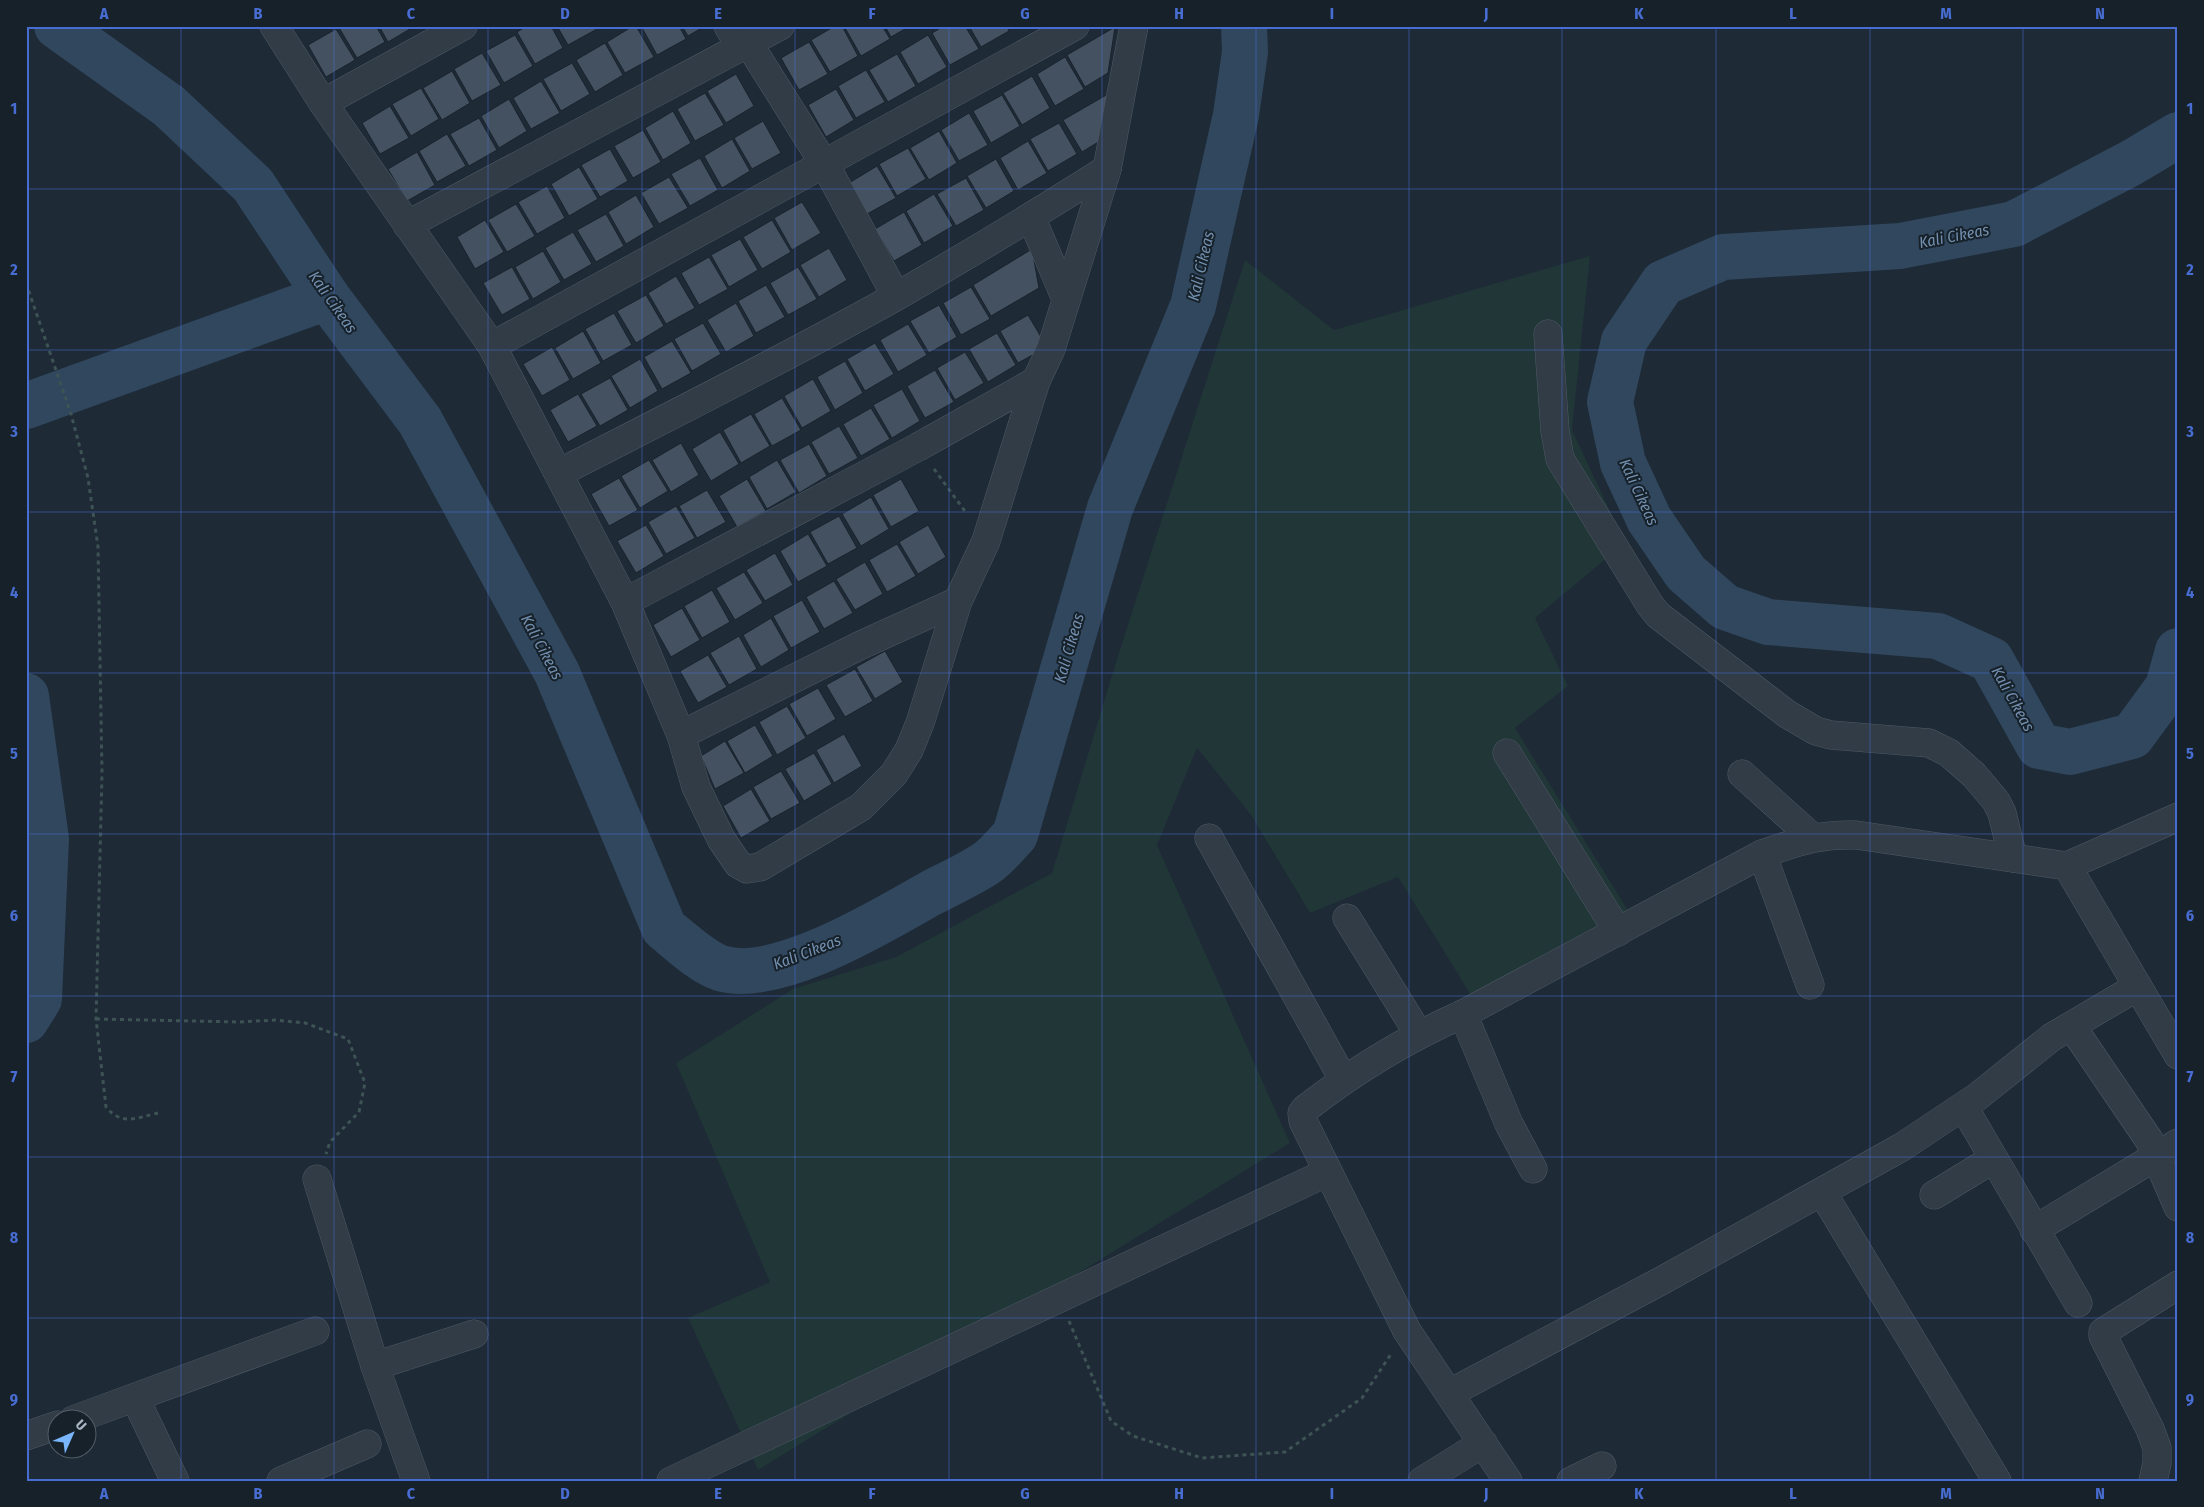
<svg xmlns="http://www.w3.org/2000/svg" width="2204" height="1507" font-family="'Fira Sans Condensed',sans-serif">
<rect width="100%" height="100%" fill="#1e2a36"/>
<polygon fill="#203637" points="1590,256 1572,430 1625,543 1535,618 1568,686 1515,728 1634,920 1474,1000 1398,877 1310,913 1251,815 1197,748 1157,845 1290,1143 758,1470 688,1318 770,1282 676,1063 793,989 896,957 1052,873 1117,659 1245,260 1334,330"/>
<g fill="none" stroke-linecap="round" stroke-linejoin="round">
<g stroke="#30475e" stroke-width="46">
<path d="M57,26L169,106L253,185L327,297L420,421L557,673L664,928C680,941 701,961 720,968C776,986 883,920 931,893C950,883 971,874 988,862C998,855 1007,843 1015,835L1110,508L1193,306L1236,115L1245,52L1244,26"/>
<polyline points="2178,135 2131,163 2014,224 1900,246 1723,257 1663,283 1624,341 1610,402 1623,463 1649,519 1686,573 1725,607 1768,622 1938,636 1991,660 2039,746 2070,752 2132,736 2168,687 2178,651"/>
<polyline points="26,406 327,297"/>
<polyline points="26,696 46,839 39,999 26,1020"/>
</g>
</g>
<g fill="#445160" stroke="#19232d">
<polygon points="338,26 376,26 385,42 357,58"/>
<polygon points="379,26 415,26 388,42"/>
<polygon points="527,26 551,26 563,48 535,64 517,32"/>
<polygon points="557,26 595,26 597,29 568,45"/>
<polygon points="633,26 636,26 654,57 625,73 607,42"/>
<polygon points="641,26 679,26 686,39 657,55"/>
<polygon points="682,26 705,26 688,36"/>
<polygon points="835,26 842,26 858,56 830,72 811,40"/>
<polygon points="844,26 882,26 890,39 861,56"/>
<polygon points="885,26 910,26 891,37"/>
<polygon points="944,26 965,26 979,49 950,65 932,33"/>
<polygon points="969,26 1007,26 1009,31 981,47"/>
<polygon points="1115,27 1108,73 1085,87 1067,55"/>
<polygon points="336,29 355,60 326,77 308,45"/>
<polygon points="515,35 533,66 504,83 486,51"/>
<polygon points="928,35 947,67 918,84 900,52"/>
<polygon points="809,42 828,74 799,90 781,58"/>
<polygon points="605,43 623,75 595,92 576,60"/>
<polygon points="482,53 501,85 472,101 454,69"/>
<polygon points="897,54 916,86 888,102 869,70"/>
<polygon points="1065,57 1084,89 1055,106 1037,74"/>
<polygon points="572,63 590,94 561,111 543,79"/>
<polygon points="866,70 885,102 856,118 838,86"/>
<polygon points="452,71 470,103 442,120 423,88"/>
<polygon points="736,74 754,106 726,123 707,91"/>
<polygon points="1032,76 1050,108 1022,125 1003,93"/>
<polygon points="541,81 560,113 531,129 513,98"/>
<polygon points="421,88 439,119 411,136 392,104"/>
<polygon points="836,89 854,120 826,137 808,105"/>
<polygon points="705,93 724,125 695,141 677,109"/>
<polygon points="1108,94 1100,141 1082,152 1063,120"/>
<polygon points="1002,95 1020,126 991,143 973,111"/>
<polygon points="509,99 527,131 499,148 481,116"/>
<polygon points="390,106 409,138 380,154 362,123"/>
<polygon points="673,111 691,143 663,160 645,128"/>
<polygon points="969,113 988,145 959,161 941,130"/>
<polygon points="479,118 497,150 469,166 450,134"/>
<polygon points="763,121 781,153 752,169 734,138"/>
<polygon points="1059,123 1077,154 1048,171 1030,139"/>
<polygon points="643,130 661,162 633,178 614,146"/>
<polygon points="939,131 957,163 929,180 910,148"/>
<polygon points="447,134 466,166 437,182 419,151"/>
<polygon points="732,139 750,171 722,188 704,156"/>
<polygon points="1028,141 1047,173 1018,190 1000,158"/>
<polygon points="908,148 926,179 897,196 879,164"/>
<polygon points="610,149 628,181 600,197 581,165"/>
<polygon points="417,152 435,185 407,201 388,169"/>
<polygon points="700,158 718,190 690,206 671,174"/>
<polygon points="996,159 1014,191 986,208 967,176"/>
<polygon points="877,166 896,198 867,214 849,183"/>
<polygon points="579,167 598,199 569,216 551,184"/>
<polygon points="669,177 688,208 659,224 641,193"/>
<polygon points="966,178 984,210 956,226 937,194"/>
<polygon points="547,186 565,218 537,234 518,202"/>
<polygon points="934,194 953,226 924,243 906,211"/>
<polygon points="636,195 654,227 626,244 608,212"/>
<polygon points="802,202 821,233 792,250 774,218"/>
<polygon points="516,204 535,236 507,252 488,220"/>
<polygon points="904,212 922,245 894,261 875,229"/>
<polygon points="606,214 624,246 596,262 577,230"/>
<polygon points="485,220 504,252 475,269 457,237"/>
<polygon points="772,220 791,252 762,269 743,237"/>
<polygon points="573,232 592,264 564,280 545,248"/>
<polygon points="740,239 758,270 729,287 711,255"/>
<polygon points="829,248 847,280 819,297 800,265"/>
<polygon points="1032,249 1039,288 991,316 973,285"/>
<polygon points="543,251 561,282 533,299 515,267"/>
<polygon points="709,257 728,289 699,305 681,273"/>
<polygon points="512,267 530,299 502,315 483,283"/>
<polygon points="798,267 817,299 788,315 770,283"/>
<polygon points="676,276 695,308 666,324 648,293"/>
<polygon points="766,285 785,317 756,333 738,301"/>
<polygon points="971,287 990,319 961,335 943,303"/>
<polygon points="646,295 664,326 636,343 617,311"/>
<polygon points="736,303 754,336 726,352 707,320"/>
<polygon points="939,305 957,337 929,353 910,321"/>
<polygon points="614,313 632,345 603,361 585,329"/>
<polygon points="1028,315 1047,347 1018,363 1000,331"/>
<polygon points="703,323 721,354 692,371 674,339"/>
<polygon points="908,324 927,355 898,372 880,340"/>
<polygon points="583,331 601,363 573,379 555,348"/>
<polygon points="997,333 1016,365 988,382 969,349"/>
<polygon points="672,341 691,373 662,389 644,357"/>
<polygon points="875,343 894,374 865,391 847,359"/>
<polygon points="552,347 570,380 542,396 523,364"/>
<polygon points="965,352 984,383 955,400 937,368"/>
<polygon points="640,359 658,391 630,408 611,376"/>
<polygon points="845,361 863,393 835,410 817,377"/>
<polygon points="935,370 954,402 925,418 907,386"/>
<polygon points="610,378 628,410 600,426 581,394"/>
<polygon points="813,379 831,411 802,428 784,396"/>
<polygon points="902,389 920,421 892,438 873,405"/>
<polygon points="578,394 597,426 568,442 550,410"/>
<polygon points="782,398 801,430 772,446 754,414"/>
<polygon points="871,408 890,439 861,456 843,424"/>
<polygon points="751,414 770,446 741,463 723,430"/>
<polygon points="839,426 858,458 829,474 811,442"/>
<polygon points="720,432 739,464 711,481 692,449"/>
<polygon points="681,443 699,475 671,492 652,460"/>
<polygon points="809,444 827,476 799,493 780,460"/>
<polygon points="649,460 668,491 640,508 621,476"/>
<polygon points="777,460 796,492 767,509 749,477"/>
<polygon points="619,478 638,510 609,526 591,494"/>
<polygon points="747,479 766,511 737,527 719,496"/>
<polygon points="901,479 919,511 891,527 873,495"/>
<polygon points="707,490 726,522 697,538 679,506"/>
<polygon points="871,497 889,529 861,546 842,514"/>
<polygon points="676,506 695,538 666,554 648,522"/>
<polygon points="839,516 857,548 828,564 810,532"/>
<polygon points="646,525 664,556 636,573 617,541"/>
<polygon points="928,525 946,557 918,574 899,542"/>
<polygon points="808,534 827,566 798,582 780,551"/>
<polygon points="897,544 916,576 887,592 869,560"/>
<polygon points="775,553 793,585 765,601 746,570"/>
<polygon points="865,562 883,594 855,610 836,579"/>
<polygon points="744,572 763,603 735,620 716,588"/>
<polygon points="834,581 853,613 824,629 806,597"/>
<polygon points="712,590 730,622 702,638 684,606"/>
<polygon points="802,600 820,632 791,648 773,616"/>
<polygon points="682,608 700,640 671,657 653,625"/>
<polygon points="771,618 789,650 761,667 743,635"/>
<polygon points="739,636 757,669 729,685 710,653"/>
<polygon points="885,651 903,682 875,699 856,667"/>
<polygon points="708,655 727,687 698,703 680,671"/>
<polygon points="855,669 873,701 845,717 826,685"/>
<polygon points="818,688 836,719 807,736 789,704"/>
<polygon points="787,706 806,738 777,755 759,722"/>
<polygon points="755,725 773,756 745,773 727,741"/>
<polygon points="844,734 862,766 834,783 816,750"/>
<polygon points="725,741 744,773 715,789 701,756"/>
<polygon points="814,753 832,784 804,801 785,769"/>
<polygon points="781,771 800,803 771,819 753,787"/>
<polygon points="751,789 770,821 741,838 723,806"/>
</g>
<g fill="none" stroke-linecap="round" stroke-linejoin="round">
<g stroke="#4f5965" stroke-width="29">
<g id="minor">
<polyline points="274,26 323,103 492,346 625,602 681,735 696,787 721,839 738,864 747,869 760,867 861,807 894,774 909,750 920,723 958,601 986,541 1036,381 1051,349 1107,169 1134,26"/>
<polyline points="728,26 738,43 749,44 828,170 896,296"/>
<polyline points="323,103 463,26"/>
<polyline points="1031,217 1066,299"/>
<polyline points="407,225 780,26"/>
<polyline points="1548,334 1555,431 1560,459 1650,605 1658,615 1787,714 1816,731 1831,735 1929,743 1949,753 1974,775 1996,801 2002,813 2013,858"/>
<polyline points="492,346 1075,26"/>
<path d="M559,473C672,415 786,358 897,296C968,255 1038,213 1107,169"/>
<polyline points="625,602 918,447 1036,381"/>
<polyline points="681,735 861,645 958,601"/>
<polyline points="1507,753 1618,932"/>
<polyline points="1742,774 1812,837"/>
<polyline points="1209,838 1343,1079"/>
<polyline points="1762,854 1810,985"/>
<polyline points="2067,866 2178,817"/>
<polyline points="1347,918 1418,1033"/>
<polyline points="1463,1014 1509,1124 1533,1169"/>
<polyline points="2077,1034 2149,1140 2178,1207"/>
<polyline points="1969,1116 2078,1303"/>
<polyline points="317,1179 375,1366 416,1481"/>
<polyline points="1822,1192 1997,1481"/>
<polyline points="1934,1195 1993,1159"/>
<polyline points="2034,1230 2178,1143"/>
<polyline points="375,1366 474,1334"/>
<polyline points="1450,1393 1661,1281 1902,1147 1977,1097 2052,1037 2137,987"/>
<polyline points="135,1398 175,1481"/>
<polyline points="73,1420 315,1331"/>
<polyline points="26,1436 58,1425"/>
<polyline points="281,1481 367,1444"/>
<polyline points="671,1481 1328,1172"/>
<polyline points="1422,1481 1483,1443"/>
<path d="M1508,1481L1407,1331L1303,1121L1302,1113L1305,1109C1354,1071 1406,1039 1463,1014L1762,854C1798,842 1817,834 1856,835L2067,866L2178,1055"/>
<polyline points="1571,1481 1602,1466"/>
<polyline points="2153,1481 2157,1463 2157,1448 2150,1429 2103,1336 2103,1332 2178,1285"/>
</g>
</g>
<g stroke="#3d5354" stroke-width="3" stroke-dasharray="4 4" stroke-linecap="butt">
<path d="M26,283L71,414L88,478L98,547L102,773L96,1019L106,1107C122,1126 136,1118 158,1113"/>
<polyline points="934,469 967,514"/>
<polyline points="96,1019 240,1022 275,1020 305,1023 348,1039 365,1083 359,1112 330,1142 326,1154"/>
<polyline points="1069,1321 1111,1421 1133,1436 1202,1458 1285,1452 1362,1398 1391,1354"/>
</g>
<use href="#minor" stroke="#313c46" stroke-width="28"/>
</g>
<path fill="none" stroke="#486dd2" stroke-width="1" stroke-opacity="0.55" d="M181,26V1481M334,26V1481M488,26V1481M642,26V1481M795,26V1481M949,26V1481M1102,26V1481M1256,26V1481M1409,26V1481M1562,26V1481M1716,26V1481M1870,26V1481M2023,26V1481M26,189H2178M26,350H2178M26,512H2178M26,673H2178M26,834H2178M26,996H2178M26,1157H2178M26,1318H2178"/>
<g text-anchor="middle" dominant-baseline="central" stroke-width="4" stroke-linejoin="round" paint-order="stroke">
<g font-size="16" font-style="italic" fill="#728fae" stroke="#17212a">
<text transform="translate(1954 236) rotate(-11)">Kali Cikeas</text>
<text transform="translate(1201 266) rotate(-77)">Kali Cikeas</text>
<text transform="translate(333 302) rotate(55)">Kali Cikeas</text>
<text transform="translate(1639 492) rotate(65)">Kali Cikeas</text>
<text transform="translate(542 647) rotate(62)">Kali Cikeas</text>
<text transform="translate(1069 648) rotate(-74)">Kali Cikeas</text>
<text transform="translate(2013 699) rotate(61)">Kali Cikeas</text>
<text transform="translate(807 952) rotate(-21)">Kali Cikeas</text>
</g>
</g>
<rect width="2204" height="1507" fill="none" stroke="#17212a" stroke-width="55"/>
<g transform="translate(72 1434) rotate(45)"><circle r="24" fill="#17212a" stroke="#525d68"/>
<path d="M0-4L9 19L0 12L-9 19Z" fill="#79b5fb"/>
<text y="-8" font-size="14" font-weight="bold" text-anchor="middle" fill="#abb6c4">U</text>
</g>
<rect x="28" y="28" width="2148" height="1452" fill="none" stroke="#486dd2" stroke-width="2"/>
<g font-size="16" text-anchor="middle" font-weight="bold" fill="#486dd2">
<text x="104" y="19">A</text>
<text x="258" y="19">B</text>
<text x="411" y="19">C</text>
<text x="565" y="19">D</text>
<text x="718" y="19">E</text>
<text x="872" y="19">F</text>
<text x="1025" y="19">G</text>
<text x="1179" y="19">H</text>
<text x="1332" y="19">I</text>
<text x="1486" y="19">J</text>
<text x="1639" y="19">K</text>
<text x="1793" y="19">L</text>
<text x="1946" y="19">M</text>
<text x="2100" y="19">N</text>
<text x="14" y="114">1</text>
<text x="2190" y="114">1</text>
<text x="14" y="275">2</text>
<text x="2190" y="275">2</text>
<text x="14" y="437">3</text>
<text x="2190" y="437">3</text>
<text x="14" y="598">4</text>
<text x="2190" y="598">4</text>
<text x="14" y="759">5</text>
<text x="2190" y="759">5</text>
<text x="14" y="921">6</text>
<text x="2190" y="921">6</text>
<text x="14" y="1082">7</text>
<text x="2190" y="1082">7</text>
<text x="14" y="1243">8</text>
<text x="2190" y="1243">8</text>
<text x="14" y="1405">9</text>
<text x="2190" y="1405">9</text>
<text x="104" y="1499">A</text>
<text x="258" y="1499">B</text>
<text x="411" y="1499">C</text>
<text x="565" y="1499">D</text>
<text x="718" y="1499">E</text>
<text x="872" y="1499">F</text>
<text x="1025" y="1499">G</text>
<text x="1179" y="1499">H</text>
<text x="1332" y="1499">I</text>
<text x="1486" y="1499">J</text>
<text x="1639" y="1499">K</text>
<text x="1793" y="1499">L</text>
<text x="1946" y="1499">M</text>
<text x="2100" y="1499">N</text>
</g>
</svg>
